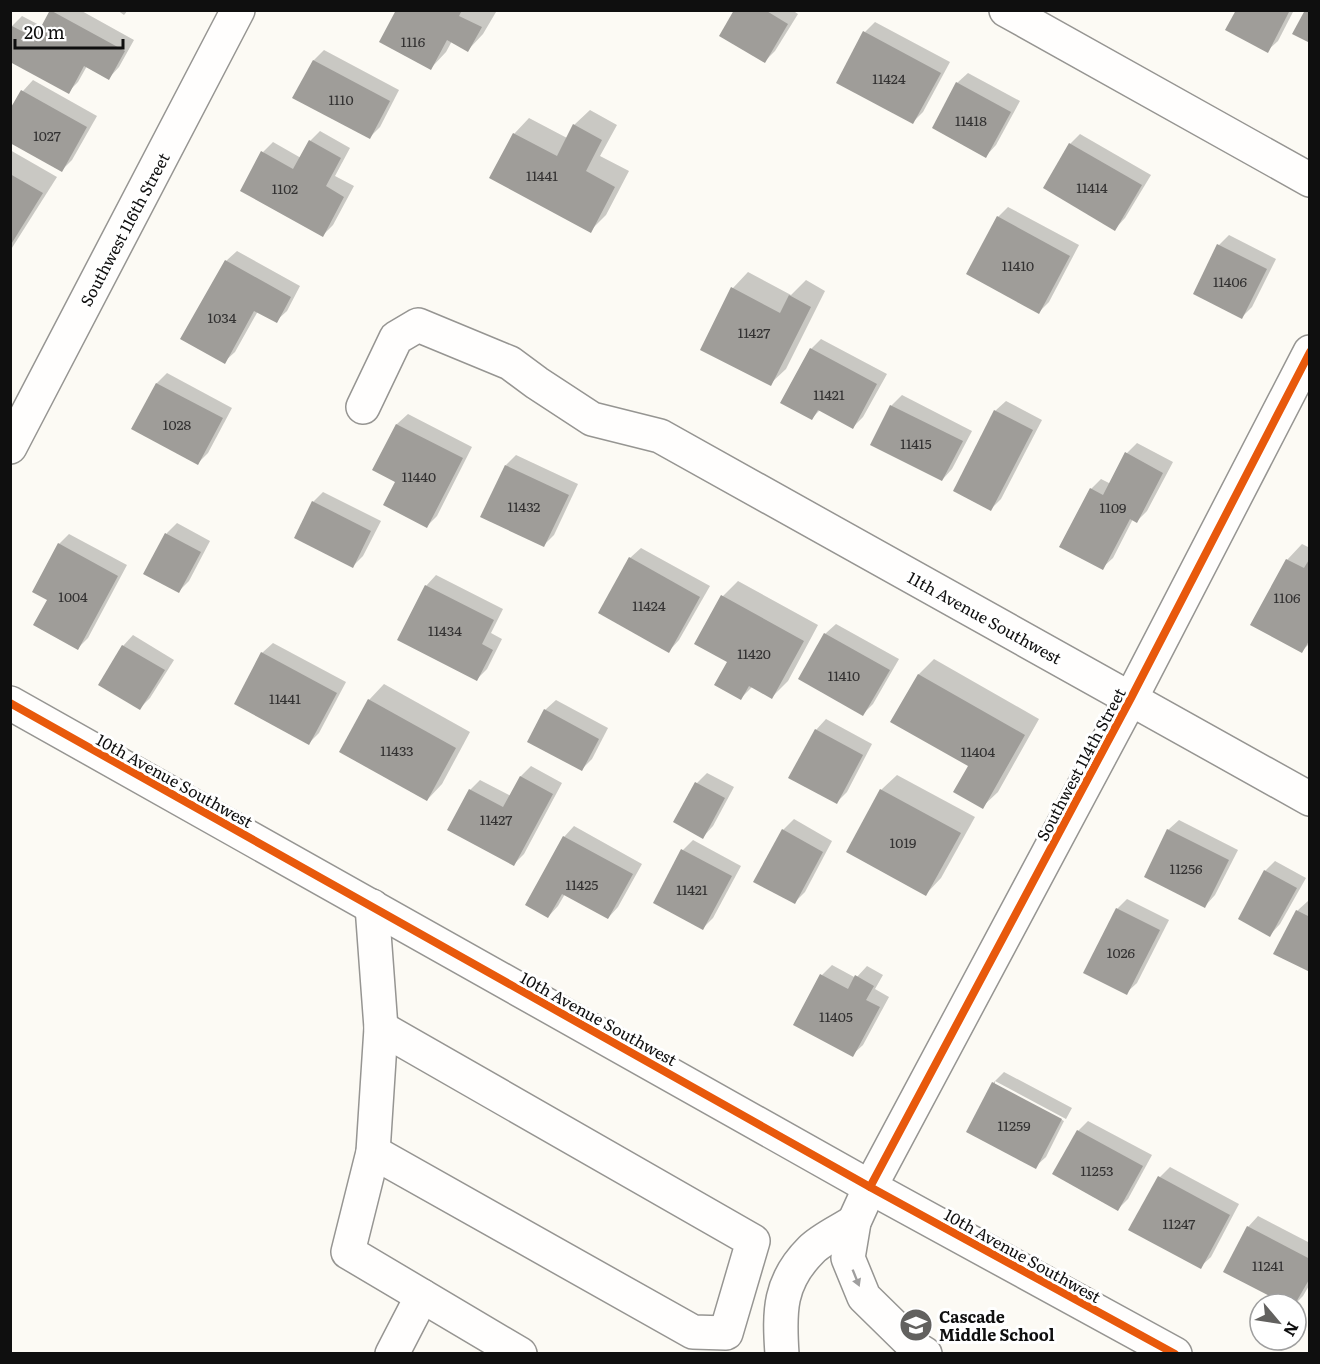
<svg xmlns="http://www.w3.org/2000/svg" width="1320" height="1364" font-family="Literata,serif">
<rect width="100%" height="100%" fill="#fcfaf4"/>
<g fill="#0003">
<polygon points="52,10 80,10 134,40 119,67 109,78 87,66 78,82 68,92 12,26 22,16 43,27"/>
<polygon points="117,10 128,10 124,15"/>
<polygon points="398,10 494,10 496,12 483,34 468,50 452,41 446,52 431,68"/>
<polygon points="736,10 792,10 798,14 775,51 765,61"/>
<polygon points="1238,10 1294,10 1278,41 1267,51"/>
<polygon points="875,22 950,62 923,112 913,122 865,32"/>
<polygon points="324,50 399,90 380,127 370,137 294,97 314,60"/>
<polygon points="968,73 1020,101 996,145 986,156 957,83"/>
<polygon points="33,80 97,116 72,160 62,170 10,112 23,91"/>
<polygon points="590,110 617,125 600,156 629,171 606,215 590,231 491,178 514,134 529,118 567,138 574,125"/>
<polygon points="320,131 350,148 335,176 354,186 333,225 323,235 263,152 273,142 301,158 310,141"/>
<polygon points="1080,134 1151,175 1125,218 1115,229 1070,144"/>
<polygon points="10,150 57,177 10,251"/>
<polygon points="1008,207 1079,245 1049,302 1039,312 998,217"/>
<polygon points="1229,235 1276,259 1252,307 1242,317 1219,245"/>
<polygon points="237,251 300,286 287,311 276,321 258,311 235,352 224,362 226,261"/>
<polygon points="748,272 791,295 806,280 825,291 786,369 770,384 702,350 733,288"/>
<polygon points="821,339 887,374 863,417 853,427 820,410 812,418 811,349"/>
<polygon points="167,373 232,408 208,453 198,463 133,428 157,383"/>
<polygon points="902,395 972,431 952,469 942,480 872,444 891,406"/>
<polygon points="1006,401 1042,420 1001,499 991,509 995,411"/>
<polygon points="408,414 472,447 437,516 427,526 397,481 374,470 397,424"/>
<polygon points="1137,443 1173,462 1147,511 1137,521 1133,519 1113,558 1102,568 1091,489 1101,479 1111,484 1127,453"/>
<polygon points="516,455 578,484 554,535 544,545 506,465"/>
<polygon points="323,492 381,521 363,556 353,566 313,502"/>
<polygon points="177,523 210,541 189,581 179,591 145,573 167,533"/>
<polygon points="69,534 127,565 88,638 78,648 49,600 59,544"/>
<polygon points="1302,544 1310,548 1310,643 1302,651 1287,560"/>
<polygon points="641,548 710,586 679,640 669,651 630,558"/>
<polygon points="436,575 503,609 491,633 502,639 487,669 477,679 426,586"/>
<polygon points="738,581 818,625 788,681 772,697 753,686 741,698 729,662 723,596"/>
<polygon points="836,624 899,659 873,704 863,714 825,634"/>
<polygon points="133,635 174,660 150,698 140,708 123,646"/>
<polygon points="273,643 346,682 319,733 309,743 262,653"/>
<polygon points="934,659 1039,719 998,792 982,807 971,766 892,721 919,674"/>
<polygon points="384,684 470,732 442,784 427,800 369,700"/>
<polygon points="556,700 608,728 592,759 582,769 545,710"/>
<polygon points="826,719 872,744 847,792 837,802 816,730"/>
<polygon points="531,766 562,783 524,854 514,864 470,790 480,780 511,796 521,776"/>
<polygon points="707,773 734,787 713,826 703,837 697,783"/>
<polygon points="897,775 975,817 941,878 926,894 881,790"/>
<polygon points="794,819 832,841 805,892 795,902 755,881 783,830"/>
<polygon points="1179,820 1238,850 1215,895 1205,906 1168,830"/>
<polygon points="574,826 642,864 618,907 608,918 565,894 558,906 548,917 564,837"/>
<polygon points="693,840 741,866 713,918 703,928 683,850"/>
<polygon points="1275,861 1306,878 1280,924 1270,935 1265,871"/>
<polygon points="1127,899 1169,920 1137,983 1126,993 1117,909"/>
<polygon points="1308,901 1310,902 1310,971 1297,911"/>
<polygon points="832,965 856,978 867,966 883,975 875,989 889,997 863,1045 852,1055 822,975"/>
<polygon points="1004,1072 1072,1108 1066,1119 995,1081 995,1085 1064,1121 1046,1157 1035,1167 968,1131 993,1083"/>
<polygon points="1088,1121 1152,1155 1128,1199 1118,1209 1078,1131"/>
<polygon points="1170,1167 1239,1204 1211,1257 1200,1267 1160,1177"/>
<polygon points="1258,1216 1310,1243 1310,1284 1303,1296 1295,1304 1288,1304 1225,1271 1248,1227"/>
</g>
<g fill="#9f9d99">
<polygon points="50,10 125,51 109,80 84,66 69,94 10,62 10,25 35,38"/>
<polygon points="396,10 462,10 459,16 482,27 468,52 447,40 431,70 379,42"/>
<polygon points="734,10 765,10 788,24 765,63 719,36"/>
<polygon points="1236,10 1290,10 1268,53 1225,30"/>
<polygon points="1305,10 1310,10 1310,43 1292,34"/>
<polygon points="863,31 941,73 913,124 836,83"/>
<polygon points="313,60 390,101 370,139 292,98"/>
<polygon points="956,82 1011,112 986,158 932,128"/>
<polygon points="21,90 87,127 62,172 10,143 10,109"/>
<polygon points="573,124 602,140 586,171 615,187 591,233 489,178 513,133 557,156"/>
<polygon points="309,140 341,158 326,186 344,197 323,237 240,191 261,151 293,169"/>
<polygon points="1069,143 1142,185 1115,231 1043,188"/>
<polygon points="10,174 43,193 10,246"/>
<polygon points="997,216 1070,256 1039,314 966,274"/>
<polygon points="1217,244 1267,269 1242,319 1193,294"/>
<polygon points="225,260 291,297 277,323 254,311 225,364 180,339"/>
<polygon points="731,287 780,313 789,295 811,307 771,386 700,350"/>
<polygon points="810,348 877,384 853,429 818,410 812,420 780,403"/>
<polygon points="156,383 223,418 198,465 131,429"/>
<polygon points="890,405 963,441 942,481 870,445"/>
<polygon points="994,410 1033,430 991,511 953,491"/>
<polygon points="396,424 463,458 427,528 383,505 395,482 372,470"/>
<polygon points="1125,452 1163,473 1137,523 1130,519 1103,570 1059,547 1090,488 1103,495"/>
<polygon points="505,465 569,495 544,547 480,517"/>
<polygon points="312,501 371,531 353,568 294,538"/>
<polygon points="165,533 201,552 179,593 143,574"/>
<polygon points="58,543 118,576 78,650 33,625 47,600 32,592"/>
<polygon points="629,557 700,597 669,653 598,613"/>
<polygon points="1310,558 1310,639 1302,653 1250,625 1286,559 1304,568"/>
<polygon points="425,585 494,620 482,644 493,650 477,681 397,640"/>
<polygon points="721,595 804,641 772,699 749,686 741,700 714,685 727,662 694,644"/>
<polygon points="824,633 890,670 863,716 798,679"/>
<polygon points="122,645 165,670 140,710 98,685"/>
<polygon points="261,652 337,693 309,745 234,704"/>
<polygon points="918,674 1025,735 983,809 953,792 968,766 890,722"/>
<polygon points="368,699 456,748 427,801 339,752"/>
<polygon points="544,709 599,739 582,771 527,742"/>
<polygon points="815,729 863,755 837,804 788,778"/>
<polygon points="520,776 553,794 514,866 447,830 469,789 503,807"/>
<polygon points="695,782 725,798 703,839 673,822"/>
<polygon points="880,789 961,833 926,896 846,852"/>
<polygon points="782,829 823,852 795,904 753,882"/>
<polygon points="1167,829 1229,860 1205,908 1144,877"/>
<polygon points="563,836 633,874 608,919 562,894 548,918 525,905"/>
<polygon points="681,849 732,876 703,930 653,903"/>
<polygon points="1264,870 1297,888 1270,937 1238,919"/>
<polygon points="1116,908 1160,930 1127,995 1083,973"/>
<polygon points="1296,910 1310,917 1310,972 1273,954"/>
<polygon points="820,974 848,989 855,975 874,986 866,1000 880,1007 853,1057 793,1025"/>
<polygon points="992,1082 1062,1119 1036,1169 966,1132"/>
<polygon points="1077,1130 1143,1166 1118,1211 1052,1174"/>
<polygon points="1158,1176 1230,1215 1201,1269 1128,1230"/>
<polygon points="1247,1226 1310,1259 1310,1278 1295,1304 1285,1304 1223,1272"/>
</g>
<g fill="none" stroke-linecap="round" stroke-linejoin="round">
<g stroke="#969592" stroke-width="36">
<g id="minor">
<polyline points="1006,10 1310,180"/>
<polyline points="363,407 396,338 418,325 510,363 537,383 592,419 660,436 1310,799"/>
<polyline points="10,447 238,10"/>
<polyline points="10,703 870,1187 1175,1354"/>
<polyline points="372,906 381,1028 373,1152 348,1252 520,1354"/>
<polyline points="373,1152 693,1332 726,1333 753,1241 381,1028"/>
<polyline points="392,1354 422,1296"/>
<path d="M782,1354C779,1311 779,1282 811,1250C822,1239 840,1231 854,1222"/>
<polyline points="925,1354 917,1349 864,1297 848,1258 854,1222 870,1187 1131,698 1310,352"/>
</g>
</g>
<use href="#minor" stroke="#fffefd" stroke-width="33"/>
<g stroke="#fff" stroke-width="11">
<g id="cycleway">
<polyline points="10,703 870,1187 1175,1354"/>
<polyline points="870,1187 1131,698 1310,352"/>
</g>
</g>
<use href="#cycleway" stroke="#e8590c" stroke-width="8"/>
</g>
<defs><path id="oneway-solid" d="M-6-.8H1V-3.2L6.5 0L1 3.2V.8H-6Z" transform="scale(1.5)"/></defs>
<use fill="#9f9e9e" href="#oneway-solid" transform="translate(856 1278) rotate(68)"/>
<defs>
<g id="school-disc" transform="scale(1.725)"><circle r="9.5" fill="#62615f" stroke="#fff"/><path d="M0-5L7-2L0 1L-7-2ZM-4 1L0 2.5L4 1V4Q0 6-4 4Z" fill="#fff"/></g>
</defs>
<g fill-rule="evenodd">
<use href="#school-disc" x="916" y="1325"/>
</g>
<g text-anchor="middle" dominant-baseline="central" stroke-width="6" stroke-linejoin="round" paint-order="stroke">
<g font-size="14" fill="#333232">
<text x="413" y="41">1116</text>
<text x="889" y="78">11424</text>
<text x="341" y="99">1110</text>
<text x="971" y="120">11418</text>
<text x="47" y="135">1027</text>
<text x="542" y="175">11441</text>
<text x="1092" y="187">11414</text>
<text x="285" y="188">1102</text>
<text x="1018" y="265">11410</text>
<text x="1230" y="281">11406</text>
<text x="222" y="317">1034</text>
<text x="754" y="332">11427</text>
<text x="829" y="394">11421</text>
<text x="177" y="424">1028</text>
<text x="916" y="443">11415</text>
<text x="419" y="476">11440</text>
<text x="524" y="506">11432</text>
<text x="1113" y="507">1109</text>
<text x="73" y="596">1004</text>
<text x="1287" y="597">1106</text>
<text x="649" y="605">11424</text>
<text x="445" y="630">11434</text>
<text x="754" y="653">11420</text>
<text x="844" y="675">11410</text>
<text x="285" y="698">11441</text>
<text x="397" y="750">11433</text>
<text x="978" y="751">11404</text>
<text x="496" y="819">11427</text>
<text x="903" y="842">1019</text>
<text x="1186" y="868">11256</text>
<text x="582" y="884">11425</text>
<text x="692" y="889">11421</text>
<text x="1121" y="952">1026</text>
<text x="836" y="1016">11405</text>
<text x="1014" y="1125">11259</text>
<text x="1097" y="1170">11253</text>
<text x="1179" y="1223">11247</text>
<text x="1268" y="1265">11241</text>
</g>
<g font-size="16" fill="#0f0f0f" stroke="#fff">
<text transform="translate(124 229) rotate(-62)">Southwest 116th Street</text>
<text transform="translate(985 617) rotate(29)">11th Avenue Southwest</text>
<text transform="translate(1080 764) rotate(-62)">Southwest 114th Street</text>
<text transform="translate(175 780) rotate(29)">10th Avenue Southwest</text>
<text transform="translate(599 1018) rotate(29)">10th Avenue Southwest</text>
<text transform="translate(1023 1255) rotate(29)">10th Avenue Southwest</text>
</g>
<g font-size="16" font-weight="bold" fill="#0f0f0f" stroke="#fff" text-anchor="start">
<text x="939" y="1316">Cascade<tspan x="939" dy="18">Middle School</tspan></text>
</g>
</g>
<rect width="1320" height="1364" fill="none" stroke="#0f0f0f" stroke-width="24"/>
<g transform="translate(1278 1322) rotate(119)"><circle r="28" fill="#ffffff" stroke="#9f9f9f" stroke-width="1.5"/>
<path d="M0-4.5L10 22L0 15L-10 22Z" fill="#62615f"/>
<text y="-9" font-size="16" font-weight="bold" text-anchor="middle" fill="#0f0f0f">N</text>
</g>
<path d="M15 39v9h108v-9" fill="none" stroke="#0f0f0f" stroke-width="3"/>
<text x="24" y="39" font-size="18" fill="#0f0f0f" stroke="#ffffff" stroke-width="4.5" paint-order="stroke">20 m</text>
</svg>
